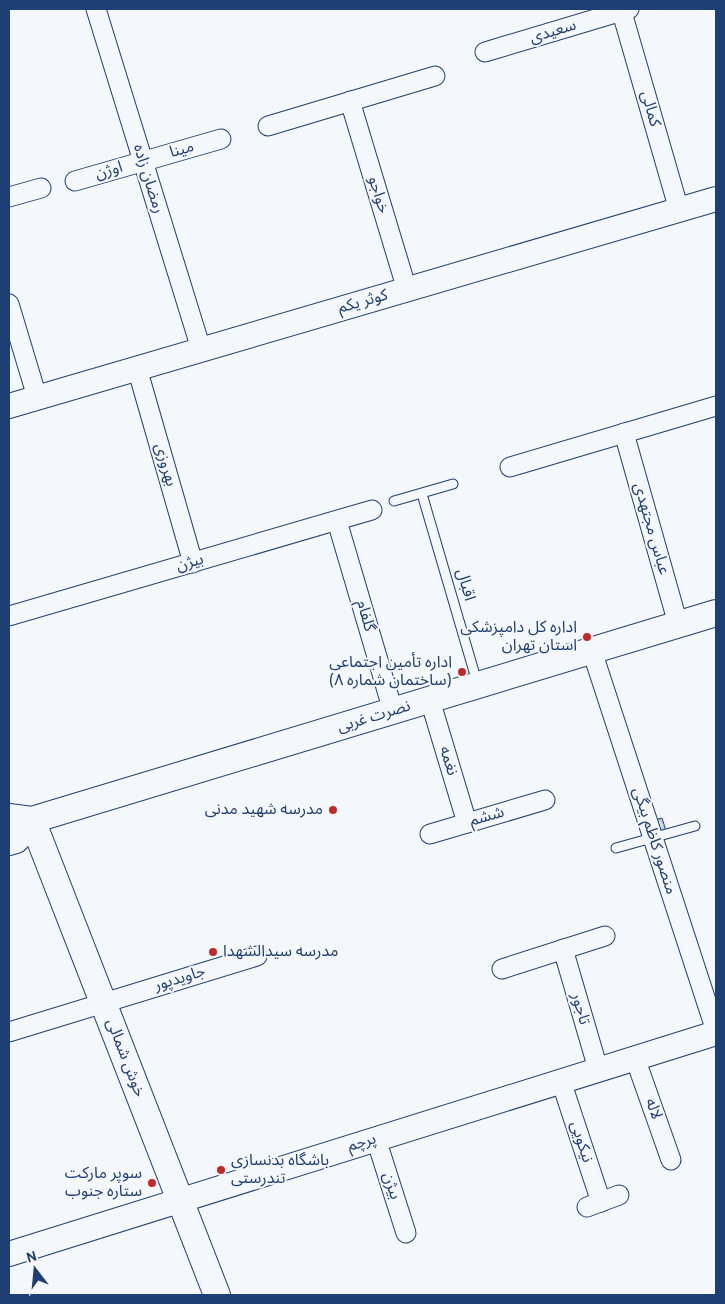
<svg xmlns="http://www.w3.org/2000/svg" width="725" height="1304" font-family="Overpass,'Noto Sans Arabic',sans-serif">
<defs>
<pattern id="building-cross-hatch" width="8" height="8" patternUnits="userSpaceOnUse" patternTransform="scale(1.25)"><rect width="8" height="8" fill="#d5e0f0"/><path d="M0 0l8 8M0 8l8-8" fill="none" stroke="#b6c1d1"/></pattern>
</defs>
<rect width="100%" height="100%" fill="#f4f7fb"/>
<polygon fill="url(#building-cross-hatch)" stroke="#1d3f73" points="662,818 666,831 655,834 651,821"/>
<g fill="none" stroke-linecap="round" stroke-linejoin="round">
<g stroke="#1d3f73" stroke-width="11">
<g id="service">
<polyline points="422,494 477,682"/>
<polyline points="394,501 453,484"/>
<polyline points="616,848 695,826"/>
</g>
</g>
<g stroke="#1d3f73" stroke-width="21">
<g id="minor">
<polyline points="96,9 201,349"/>
<polyline points="621,9 679,210"/>
<polyline points="485,52 629,9"/>
<polyline points="350,101 407,290"/>
<polyline points="268,126 435,76"/>
<polyline points="75,181 221,139"/>
<polyline points="9,197 41,188"/>
<polyline points="9,304 37,397"/>
<polyline points="137,368 193,563"/>
<polyline points="624,433 678,624"/>
<polyline points="510,467 716,406"/>
<polyline points="337,521 393,711"/>
<polyline points="9,616 372,510"/>
<polyline points="592,651 716,1031"/>
<polyline points="430,700 467,823"/>
<polyline points="430,834 545,800"/>
<polyline points="563,949 598,1069"/>
<polyline points="502,969 605,936"/>
<polyline points="9,1032 257,956"/>
<polyline points="635,1058 671,1160"/>
<polyline points="561,1081 601,1202"/>
<polyline points="376,1139 406,1233"/>
<polyline points="587,1207 619,1195"/>
</g>
</g>
<g stroke="#1d3f73" stroke-width="26">
<g id="tertiary">
<polyline points="9,406 716,199"/>
<polyline points="9,1254 716,1033"/>
</g>
</g>
<g stroke="#1d3f73" stroke-width="28">
<g id="secondary">
<polyline points="9,817 32,820 716,613"/>
<polyline points="32,820 217,1295"/>
<polyline points="9,842 16,840 32,820"/>
</g>
</g>
<use href="#service" stroke="#f4f7fb" stroke-width="9"/>
<use href="#minor" stroke="#f4f7fb" stroke-width="19"/>
<use href="#tertiary" stroke="#f4f7fb" stroke-width="24"/>
<use href="#secondary" stroke="#f4f7fb" stroke-width="26"/>
</g>
<g fill="#c62828" stroke="#f4f7fb" stroke-width="2">
<circle cx="587" cy="637" r="5"/>
<circle cx="462" cy="672" r="5"/>
<circle cx="333" cy="810" r="5"/>
<circle cx="213" cy="952" r="5"/>
<circle cx="221" cy="1170" r="5"/>
<circle cx="152" cy="1183" r="5"/>
</g>
<g text-anchor="middle" dominant-baseline="central" stroke-width="4" stroke-linejoin="round" paint-order="stroke">
<g font-size="16" fill="#1d3f73" stroke="#f4f7fb">
<text transform="translate(553 32) rotate(-17)">سعیدی</text>
<text transform="translate(650 109) rotate(74)">کمالی</text>
<text transform="translate(182 150) rotate(-16)">مینا</text>
<text transform="translate(109 171) rotate(-16)">اوژن</text>
<text transform="translate(148 179) rotate(73)">رمضان زاده</text>
<text transform="translate(378 195) rotate(73)">خواجو</text>
<text transform="translate(363 302) rotate(-16)">کوثر یکم</text>
<text transform="translate(165 465) rotate(74)">بهروزی</text>
<text transform="translate(651 529) rotate(74)">عباس مجتهدی</text>
<text transform="translate(190 563) rotate(-16)">بیژن</text>
<text transform="translate(465 585) rotate(74)">اقبال</text>
<text transform="translate(365 616) rotate(74)">گلفام</text>
<text transform="translate(374 717) rotate(-17)">نصرت غربی</text>
<text transform="translate(448 761) rotate(73)">نغمه</text>
<text transform="translate(487 817) rotate(-16)">ششم</text>
<text transform="translate(654 841) rotate(72)">منصور کاظم بیگی</text>
<text transform="translate(180 979) rotate(-17)">جاویدپور</text>
<text transform="translate(580 1009) rotate(74)">تاجور</text>
<text transform="translate(125 1058) rotate(69)">خوش شمالی</text>
<text transform="translate(653 1109) rotate(70)">لاله</text>
<text transform="translate(581 1142) rotate(72)">نیکویی</text>
<text transform="translate(362 1143) rotate(-17)">پرچم</text>
<text transform="translate(391 1186) rotate(72)">بیژن</text>
</g>
<g font-size="16" fill="#1d3f73" stroke="#f4f7fb" text-anchor="end">
<text x="577" y="628">اداره کل دامپزشکی<tspan x="577" dy="18">استان تهران</tspan></text>
<text x="452" y="663">اداره تأمین اجتماعی<tspan x="452" dy="18">(ساختمان شماره ۸)</tspan></text>
<text x="323" y="810">مدرسه شهید مدنی</text>
<text x="223" y="952" text-anchor="start">مدرسه سیدالشهدا</text>
<text x="231" y="1161" text-anchor="start">باشگاه بدنسازی<tspan x="231" dy="18">تندرستی</tspan></text>
<text x="142" y="1174">سوپر مارکت<tspan x="142" dy="18">ستاره جنوب</tspan></text>
</g>
</g>
<rect width="725" height="1304" fill="none" stroke="#1d3f73" stroke-width="20"/>
<g transform="translate(35 1269) rotate(344)" stroke="#f4f7fb" stroke-width="4" paint-order="stroke">
<path d="M0-4L9 19L0 12L-9 19Z" fill="#1d3f73"/>
<text y="-8" font-size="14" font-weight="bold" text-anchor="middle" fill="#1d3f73">N</text>
</g>
</svg>
